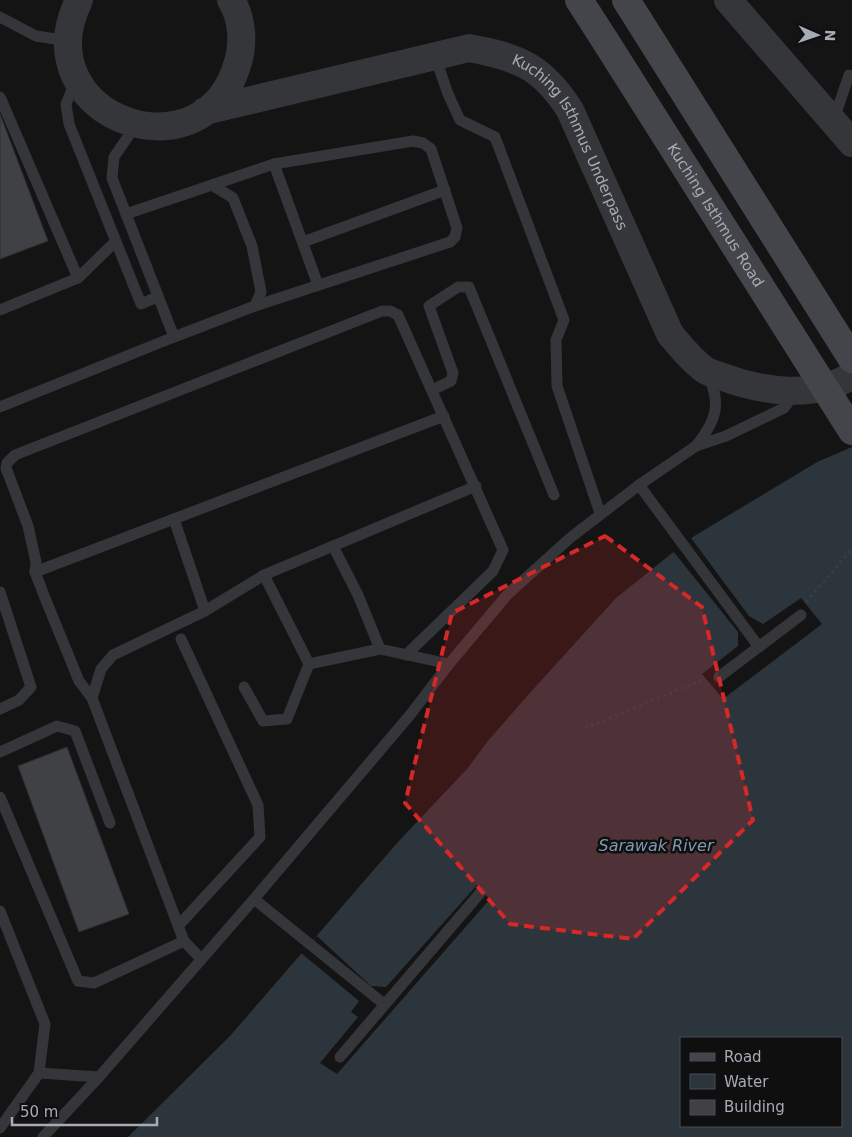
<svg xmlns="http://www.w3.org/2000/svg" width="852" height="1137" font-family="'DejaVu Sans',sans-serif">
<rect width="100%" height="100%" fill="#141415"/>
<path fill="#2c353b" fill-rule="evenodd" d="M852,447V1137H128L230,1036L397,843L467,769L487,742L528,695L616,598L691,538L817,462ZM681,1038H841V1126H681Z"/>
<g fill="#141415">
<polygon points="691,538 749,616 763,624 801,598 822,624 723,699 702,674 738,646 738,632 673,551"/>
<polygon points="477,885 490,899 337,1074 320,1063 358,1017 351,1012 359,1001 301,953 317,936 371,986 386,987"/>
</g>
<g fill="#404145" stroke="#2e2e31">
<polygon points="0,114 48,241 0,259"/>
<polygon points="67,747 129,914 79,932 18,766"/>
</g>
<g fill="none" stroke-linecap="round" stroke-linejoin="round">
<g stroke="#3b3d41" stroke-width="3" stroke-dasharray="2.5 4" stroke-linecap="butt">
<polyline points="806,602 852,549"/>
<polyline points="585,728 705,679"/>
</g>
<g stroke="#35363a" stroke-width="11">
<polyline points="0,17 36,36 69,41"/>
<polyline points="435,56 448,94 460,120 495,137 564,320 556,340 557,386 600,513"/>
<polyline points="76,80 66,104 69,124 141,304 157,297"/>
<polyline points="0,97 78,278"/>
<polyline points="834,119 849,75 852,78"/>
<polyline points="274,164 318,285"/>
<polyline points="212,185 233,198 252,246 261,292 255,306"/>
<polyline points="126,214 274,164 413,141 423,143 431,149 457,228 455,237 450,242 255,306 174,337"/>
<polyline points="303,242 445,190"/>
<polyline points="0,310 78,278 115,242"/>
<polyline points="432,390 451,381 453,373 429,306 458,287 469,287 554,495"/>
<polyline points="0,407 174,337 112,178 114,157 136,125"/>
<path d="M696,446C716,421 722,404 708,375"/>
<polyline points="639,485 759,647"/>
<polyline points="174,519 205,611 264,575 476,486"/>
<polyline points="333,546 358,595 380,649 449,664"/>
<polyline points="35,572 444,416"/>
<polyline points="0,592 31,687 19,700 0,709"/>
<polyline points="309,664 380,649"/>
<polyline points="719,677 801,615"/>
<polyline points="244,687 263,721 287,719 309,664 264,575"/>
<polyline points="92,698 101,669 113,655 205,611"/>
<polyline points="0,752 57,726 75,731 110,823"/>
<polyline points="0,797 78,981 94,983 184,941"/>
<polyline points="254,899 384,1004"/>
<polyline points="0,911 45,1024 39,1073 0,1128"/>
<polyline points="179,925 260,837 258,805 181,639"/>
<polyline points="201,959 184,941 92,698 79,681 45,598 35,572 36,562 28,526 6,468 7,463 15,455 382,311 390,311 398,315 503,550 493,571 406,655"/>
<polyline points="340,1057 481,892"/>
<polyline points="39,1073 99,1077"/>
<polyline points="43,1137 99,1077 254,899 410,715 449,664 507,595 570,538 639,485 696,446 726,436 784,408 796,392"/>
</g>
<g stroke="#35363a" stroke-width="28">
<path d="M79,0C22,117 205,183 238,62C244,42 242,18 231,0"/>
<polyline points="728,0 852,143"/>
<path id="s1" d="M205,111L469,48C518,57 542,66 570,110L670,334C680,346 691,360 705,370C710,373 717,375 723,377C760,391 817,400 852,375"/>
</g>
<g stroke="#43454a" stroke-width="28">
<polyline points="579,0 606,42"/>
<polyline points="626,0 852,359"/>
</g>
<path stroke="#43454a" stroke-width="28" id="s2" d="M606,42L852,431"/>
</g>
<path fill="#d62828" fill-opacity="0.2" stroke="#d62828" stroke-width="4" stroke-dasharray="10 6" stroke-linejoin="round" d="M605,536L702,607L753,820L633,939L510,924L405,803L452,613Z"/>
<g text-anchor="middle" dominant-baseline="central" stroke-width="5" stroke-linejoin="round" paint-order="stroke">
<g font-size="15" fill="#a6abb5" stroke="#0f0f10">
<text stroke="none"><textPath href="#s1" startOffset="421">Kuching Isthmus Underpass</textPath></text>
<text stroke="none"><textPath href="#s2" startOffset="205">Kuching Isthmus Road</textPath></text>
</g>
<g font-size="16" font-style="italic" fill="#7d9bb0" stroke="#0f0f10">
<text x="656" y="845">Sarawak River</text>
</g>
</g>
<rect x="680" y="1037" width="162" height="90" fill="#0f0f10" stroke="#4b4d52"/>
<rect x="690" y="1053" width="25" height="8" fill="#43454a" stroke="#4b4d52"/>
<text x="724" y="1062" font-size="15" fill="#a6abb5">Road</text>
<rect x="690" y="1074" width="25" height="15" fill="#2c353b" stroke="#4b4d52"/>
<text x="724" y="1087" font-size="15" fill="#a6abb5">Water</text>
<rect x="690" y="1100" width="25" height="15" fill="#404145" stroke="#4b4d52"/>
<text x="724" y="1112" font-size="15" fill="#a6abb5">Building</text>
<g transform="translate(817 35) rotate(92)" stroke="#0f0f10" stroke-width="4" paint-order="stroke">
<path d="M0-4L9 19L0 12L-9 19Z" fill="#a6abb5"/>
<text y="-8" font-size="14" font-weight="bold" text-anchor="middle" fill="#a6abb5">N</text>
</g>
<path d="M12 1117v8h145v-8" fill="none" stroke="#a6abb5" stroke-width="2.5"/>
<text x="20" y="1117" font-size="15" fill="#a6abb5" stroke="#0f0f10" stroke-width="4" paint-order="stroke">50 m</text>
</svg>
